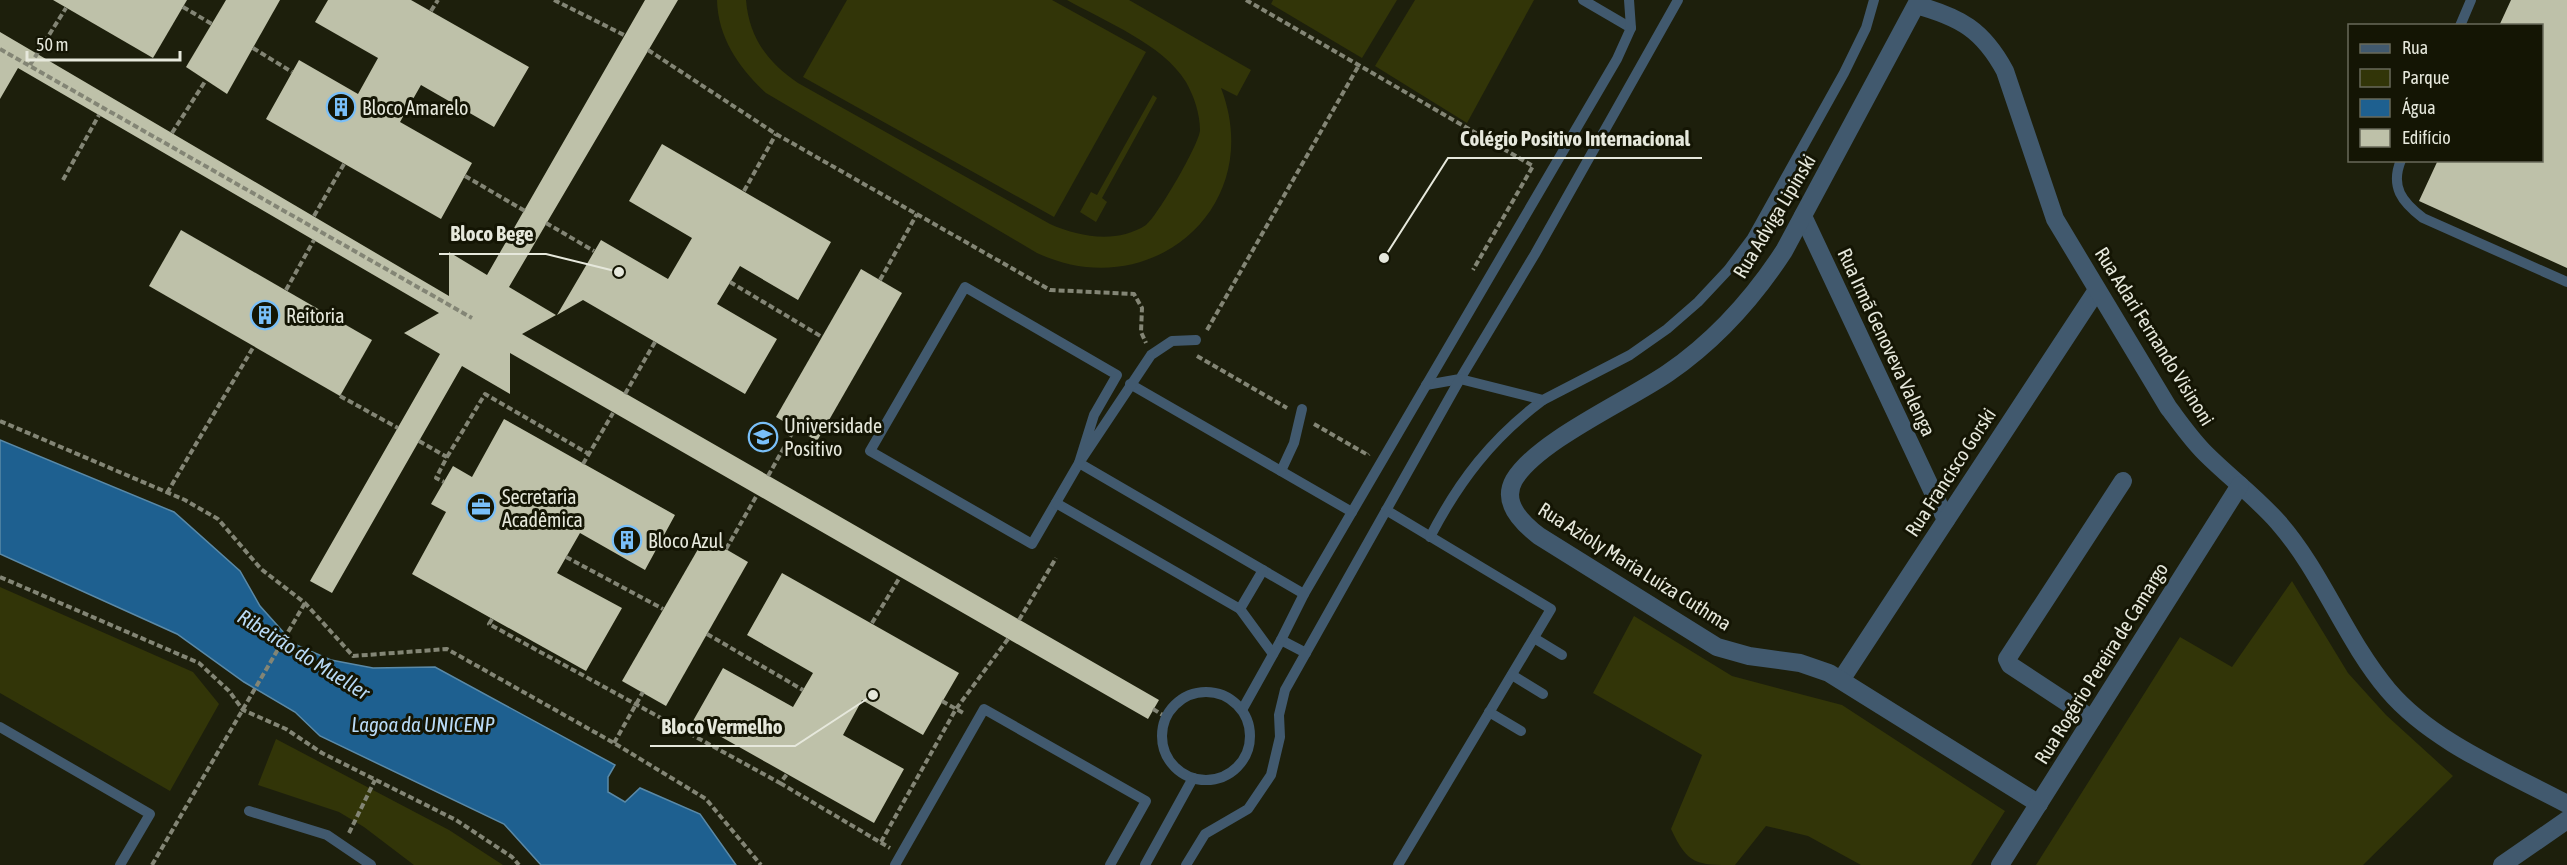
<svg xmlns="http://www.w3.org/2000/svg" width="2567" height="865" font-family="'Asap Condensed',sans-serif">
<rect width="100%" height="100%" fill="#1d1f0c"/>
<g fill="#323508">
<path d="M717,0H746C749,37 767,62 798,83L1050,224C1079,237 1117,244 1146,225C1157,217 1200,143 1200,130C1200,114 1194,96 1186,82C1163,44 1104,21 1067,0H1129L1251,70L1237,96L1221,88C1267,208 1150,306 1037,253L766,93C739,68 718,38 717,0Z"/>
<polygon points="847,0 1052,0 1146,52 1054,217 803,77"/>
<polygon points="1273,0 1397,0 1362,58 1271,4"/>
<polygon points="1415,0 1534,0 1467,123 1375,66"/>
<polygon points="1153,95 1157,98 1102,198 1107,202 1096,222 1080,212 1091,192 1097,195"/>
<polygon points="2292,581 2348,673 2386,715 2453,776 2363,865 2036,865 2180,637 2232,667"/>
<polygon points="0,587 193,672 219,704 170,791 0,693"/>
<path d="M1634,616L1732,676L1842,705L2005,811L1971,865H1861L1808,836L1766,826L1735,865C1696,865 1688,865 1671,829L1702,755L1593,693Z"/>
<polygon points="276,739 449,830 503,865 414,865 364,827 339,812 258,785"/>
</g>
<polygon fill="#1e6090" stroke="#5a89a7" stroke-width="1.5" points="0,440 174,512 240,571 260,606 294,644 331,660 373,668 435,667 615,765 608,777 608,792 625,802 640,788 700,814 736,865 541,865 504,824 320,736 295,712 244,682 177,634 0,554"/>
<g fill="#bec1a9">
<polygon points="53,0 187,0 153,58"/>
<polygon points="226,0 280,0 227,94 186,67"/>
<polygon points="328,0 411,0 529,67 494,127 421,85 400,122 472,163 441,219 266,119 299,60 358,94 378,58 315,22"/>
<polygon points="645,0 678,0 509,287 556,315 522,334 1159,700 1148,719 510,353 510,394 462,366 332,593 310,581 440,354 404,333 439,313 18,68 0,99 0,32 449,296 449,252 487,275"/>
<polygon points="2511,0 2567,0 2567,268 2419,201 2438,160 2541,160 2541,26 2499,26"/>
<polygon points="662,144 831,242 798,300 740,266 717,304 777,339 745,394 583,300 557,315 601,240 668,279 692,238 629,201"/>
<polygon points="181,230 372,340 340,396 149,286"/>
<polygon points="861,269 902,293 817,441 776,417"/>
<polygon points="504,419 675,515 645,570 580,533 557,573 622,608 586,671 412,574 446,512 431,504 453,466 472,477"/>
<polygon points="705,537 748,562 666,706 622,681"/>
<polygon points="782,573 959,673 923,735 862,700 843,735 904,769 874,823 693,721 723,668 793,707 813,673 747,635"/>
</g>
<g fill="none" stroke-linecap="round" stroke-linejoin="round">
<g stroke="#838575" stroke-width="4" stroke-dasharray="6 3" stroke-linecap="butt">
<polyline points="554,0 624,35"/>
<polyline points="1246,0 1533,166 1473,270"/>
<polyline points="183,7 212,24"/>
<polyline points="431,11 438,0"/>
<polyline points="253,48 292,72"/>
<polyline points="0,49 472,318"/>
<polyline points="648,50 776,134 1050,290 1134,294 1142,308 1141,332 1146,343"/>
<polyline points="30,65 66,8"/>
<polyline points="172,133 206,80"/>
<polyline points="465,176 525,211"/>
<polyline points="63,180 99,115"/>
<polyline points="744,191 776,134"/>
<polyline points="314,216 344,164"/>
<polyline points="546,223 594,251"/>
<polyline points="880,280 917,214"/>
<polyline points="730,282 822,337"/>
<polyline points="286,290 314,240"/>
<polyline points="1207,330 1359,65"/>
<polyline points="1197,356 1287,408"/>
<polyline points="625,394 655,342"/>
<polyline points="340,396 398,428"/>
<polyline points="0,421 185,500 218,519 261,569 305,603 353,656 447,649 614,743 706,799 761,865"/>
<polyline points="1314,424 1368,455 1369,454"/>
<polyline points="419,441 447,457 436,478 444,482"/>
<polyline points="447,457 485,394 589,454"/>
<polyline points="583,464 613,413"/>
<polyline points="768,476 795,428"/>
<polyline points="167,493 254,346"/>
<polyline points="726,549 757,495"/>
<polyline points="566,557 663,609"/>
<polyline points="0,577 199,663 229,691 243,710 286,729 322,753 456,820 512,857 519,865"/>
<polyline points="492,619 489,624 780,783 787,774"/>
<polyline points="1019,620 1056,558"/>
<polyline points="872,623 900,577"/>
<polyline points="707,634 803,690"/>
<polyline points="942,701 965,714"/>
<polyline points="1153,709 1166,717"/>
<polyline points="614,743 643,692"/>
<polyline points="780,783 890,848"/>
<polyline points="349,833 375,780"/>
<polyline points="881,842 956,709 1008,639"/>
<polyline points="152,865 305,603"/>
</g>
<g stroke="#41596e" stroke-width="10">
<polyline points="1583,0 1631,28"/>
<polyline points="2460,26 2471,0"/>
<path d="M2401,160C2390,187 2402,202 2423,218L2567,282"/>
<polyline points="1130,384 1352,512"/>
<polyline points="1426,385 1460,379 1535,254 1678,0"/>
<polyline points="1079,463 1094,415 1117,375 965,287 870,451 1032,544 1079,463 1151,355 1172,341 1196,340"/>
<polyline points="1079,463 1304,594"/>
<polyline points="1281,471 1294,443 1302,409"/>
<polyline points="1056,503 1240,609 1273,654"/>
<polyline points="1386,510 1551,609 1398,865"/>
<path d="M1430,537C1459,481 1492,438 1543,400"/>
<polyline points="1240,609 1263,570"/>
<polyline points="1534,638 1562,655"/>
<polyline points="1281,640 1306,653"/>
<polyline points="1512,675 1543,694"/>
<circle cx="1206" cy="736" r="44"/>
<polyline points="1242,710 1281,640 1304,594 1617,59 1631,28 1629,0"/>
<polyline points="1489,712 1521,731"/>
<polyline points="0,727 150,814 120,865"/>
<polyline points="249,811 327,835 371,865"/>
<polyline points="895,865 984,709 1146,801 1110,865"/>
<polyline points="1145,865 1193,778"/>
<polyline points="1186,865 1205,834 1248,809 1271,775 1280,737 1279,715 1285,690 1460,379 1543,400 1630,355 1667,329 1698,302 1728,270 1752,238 1844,73 1866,28 1874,0"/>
</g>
<g stroke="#41596e" stroke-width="18">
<polyline points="1803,216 1946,520"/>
<polyline points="1841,680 2097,290"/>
<polyline points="2092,719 2010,665 2007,659 2123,481"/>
<path d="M2039,804L1829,673L1800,663L1749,656L1717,647L1539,536C1522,523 1501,503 1514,480C1537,441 1629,400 1668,373C1716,340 1752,300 1784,251L1916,5C1960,17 1983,30 2005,71L2055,219L2168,407C2180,423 2191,439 2205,453C2229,477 2256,497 2278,522C2322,572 2345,639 2388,690C2432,742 2507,772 2567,804"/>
<polyline points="2000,865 2240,485"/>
<polyline points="2502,865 2567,820"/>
</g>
</g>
<defs>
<g id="building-ring" transform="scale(1.5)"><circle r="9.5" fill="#141504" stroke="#79bff8" stroke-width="1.5"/><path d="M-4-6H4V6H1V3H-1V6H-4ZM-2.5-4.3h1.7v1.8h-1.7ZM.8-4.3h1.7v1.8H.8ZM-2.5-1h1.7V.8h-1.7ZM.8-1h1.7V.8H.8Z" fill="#79bff8"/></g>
<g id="university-ring" transform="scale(1.5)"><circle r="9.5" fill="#141504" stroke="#79bff8" stroke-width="1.5"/><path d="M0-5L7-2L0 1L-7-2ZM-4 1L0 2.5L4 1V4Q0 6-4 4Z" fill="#79bff8"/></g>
<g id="office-ring" transform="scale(1.5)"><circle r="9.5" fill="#141504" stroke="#79bff8" stroke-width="1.5"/><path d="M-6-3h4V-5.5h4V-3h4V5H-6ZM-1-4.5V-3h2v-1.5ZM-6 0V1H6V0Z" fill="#79bff8"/></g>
</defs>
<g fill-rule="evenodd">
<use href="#building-ring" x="341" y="107"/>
<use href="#building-ring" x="265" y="315"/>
<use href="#university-ring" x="763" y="437"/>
<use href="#office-ring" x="481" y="507"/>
<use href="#building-ring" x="627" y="540"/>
</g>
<g text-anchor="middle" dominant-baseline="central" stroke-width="6" stroke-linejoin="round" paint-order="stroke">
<g font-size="20" fill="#e6e8dc" stroke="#141504" text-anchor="start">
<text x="362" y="107">Bloco Amarelo</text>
<text x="286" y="315">Reitoria</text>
<text x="784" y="425">Universidade<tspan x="784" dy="23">Positivo</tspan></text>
<text x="502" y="496">Secretaria<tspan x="502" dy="23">Acadêmica</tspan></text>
<text x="648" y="540">Bloco Azul</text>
</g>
<g font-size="20" fill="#e6e8dc" stroke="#141504">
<text transform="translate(1774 216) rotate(-59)">Rua Adviga Lipinski</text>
<text transform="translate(2155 336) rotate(58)">Rua Adari Fernando Visinoni</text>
<text transform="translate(1887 342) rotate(65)">Rua Irmã Genoveva Valenga</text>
<text transform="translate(1950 472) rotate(-57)">Rua Francisco Gorski</text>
<text transform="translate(1635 566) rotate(32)">Rua Azioly Maria Luíza Cuthma</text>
<text transform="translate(2101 663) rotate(-58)">Rua Rogério Pereira de Camargo</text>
</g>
<g font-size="21" font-style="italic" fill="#b9daf6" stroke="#141504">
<text transform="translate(304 654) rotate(32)">Ribeirão do Mueller</text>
<text x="423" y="724">Lagoa da UNICENP</text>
</g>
</g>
<path fill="none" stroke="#e6e8dc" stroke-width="2" d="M1384 258L1448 158H1702M619 272L546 254H439M873 695L795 746H650"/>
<g fill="#e6e8dc" stroke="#141504" stroke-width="2">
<circle cx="1384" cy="258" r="6"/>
<circle cx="619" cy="272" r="6"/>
<circle cx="873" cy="695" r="6"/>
</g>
<g font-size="21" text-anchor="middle" font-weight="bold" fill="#e6e8dc" stroke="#141504" stroke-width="6" stroke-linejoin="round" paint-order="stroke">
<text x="1575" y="146">Colégio Positivo Internacional</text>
<text x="492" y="241">Bloco Bege</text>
<text x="722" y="734">Bloco Vermelho</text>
</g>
<rect x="2348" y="24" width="195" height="138" fill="#141504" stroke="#68695a" stroke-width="1.5"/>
<rect x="2360" y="44" width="30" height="9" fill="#41596e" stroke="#68695a" stroke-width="1.5"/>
<text x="2402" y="54" font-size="18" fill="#e6e8dc">Rua</text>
<rect x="2360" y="69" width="30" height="18" fill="#323508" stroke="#68695a" stroke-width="1.5"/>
<text x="2402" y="84" font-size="18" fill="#e6e8dc">Parque</text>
<rect x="2360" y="99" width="30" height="18" fill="#1e6090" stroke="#68695a" stroke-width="1.5"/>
<text x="2402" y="114" font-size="18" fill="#e6e8dc">Água</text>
<rect x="2360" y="129" width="30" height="18" fill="#bec1a9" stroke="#68695a" stroke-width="1.5"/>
<text x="2402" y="144" font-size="18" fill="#e6e8dc">Edifício</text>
<path d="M27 51v9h153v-9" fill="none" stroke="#e6e8dc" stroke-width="3"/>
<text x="36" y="51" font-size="18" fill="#e6e8dc" stroke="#141504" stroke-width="4.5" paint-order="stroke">50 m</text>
</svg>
